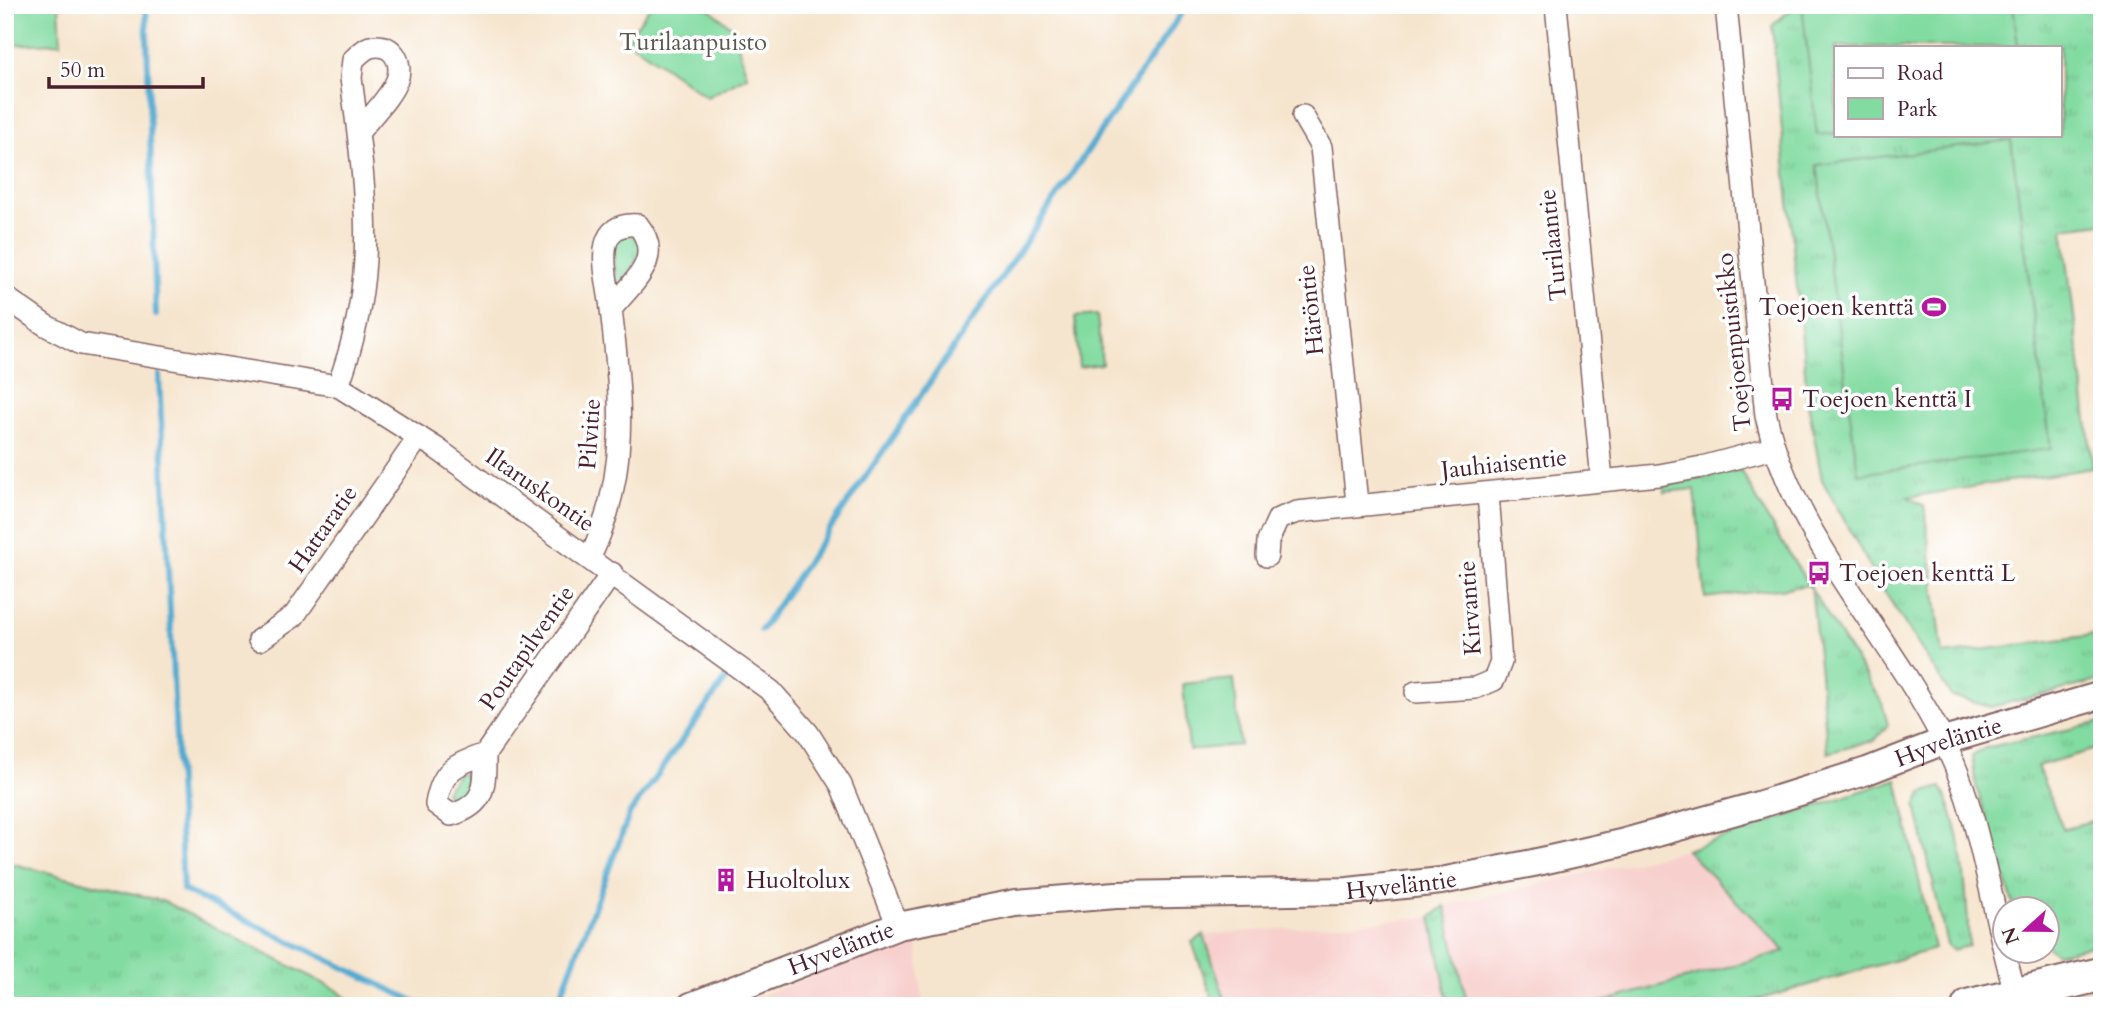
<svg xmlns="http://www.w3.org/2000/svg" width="2107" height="1011" font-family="Cardo,serif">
<defs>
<pattern id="grass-tufts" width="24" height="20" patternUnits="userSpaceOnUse" patternTransform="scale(1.75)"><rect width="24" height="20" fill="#82dba1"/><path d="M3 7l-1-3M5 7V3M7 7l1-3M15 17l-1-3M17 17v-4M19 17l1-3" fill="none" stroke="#72bc8b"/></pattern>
<pattern id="forest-crowns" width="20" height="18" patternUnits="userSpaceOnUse" patternTransform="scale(1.75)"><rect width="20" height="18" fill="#69bb87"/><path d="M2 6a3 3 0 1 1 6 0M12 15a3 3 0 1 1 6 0" fill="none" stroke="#58976f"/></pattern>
</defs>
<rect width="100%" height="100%" fill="#fff"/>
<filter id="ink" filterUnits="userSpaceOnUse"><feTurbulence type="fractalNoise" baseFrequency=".0143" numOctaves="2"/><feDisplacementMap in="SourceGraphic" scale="14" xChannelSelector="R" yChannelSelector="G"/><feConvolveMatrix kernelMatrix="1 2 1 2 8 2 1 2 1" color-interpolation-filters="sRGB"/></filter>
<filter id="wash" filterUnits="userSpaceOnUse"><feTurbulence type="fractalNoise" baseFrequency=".00686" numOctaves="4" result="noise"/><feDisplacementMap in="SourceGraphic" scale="28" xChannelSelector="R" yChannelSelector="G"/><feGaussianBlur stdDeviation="1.57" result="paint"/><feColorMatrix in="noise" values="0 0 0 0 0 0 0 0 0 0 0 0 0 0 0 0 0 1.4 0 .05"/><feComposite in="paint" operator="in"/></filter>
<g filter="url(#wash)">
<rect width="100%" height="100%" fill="#f6e5ce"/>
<g fill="#f7d0cd">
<polygon points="1686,850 1786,951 1588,1006 1468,1006 1445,906"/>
<polygon points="1431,917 1449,1006 1228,1006 1204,935"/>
<polygon points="917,937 923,1006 731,1006"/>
</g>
<g fill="url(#grass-tufts)" stroke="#667d66" stroke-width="2" fill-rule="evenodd">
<path d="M1796,5H2102V223L2063,228L2093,468L1908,497L1924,506L1943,655L2102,634V680L1991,707L1951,696L1879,583L1822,480L1808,403L1772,26ZM1836,47H2060V135H1836Z"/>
<polygon points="624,234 632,234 644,248 621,285 615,283 613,242"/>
<polygon points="1741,470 1769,521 1882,703 1888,725 1875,740 1828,753 1811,585 1705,598 1695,489 1664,492 1664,486"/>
<polygon points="2102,722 2102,747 2037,766 2063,829 2102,818 2102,944 2056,953 2048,947 2048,909 2015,909 1976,786 1972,756 1985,748"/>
<polygon points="460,773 474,774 476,786 462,802 450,803 445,791"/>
<polygon points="1897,779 1934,949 1736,1006 1588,1006 1785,951 1686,850"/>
<path d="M1941,787C1964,827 1967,900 1969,946L1952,950L1947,945L1916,806L1922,793Z"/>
<polygon points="5,862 163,901 337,990 356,1006 5,1006"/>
<polygon points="1445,906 1468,1006 1449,1006 1431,917"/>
<polygon points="1204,935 1227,1006 1215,1006 1192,942"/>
</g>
<polygon fill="url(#forest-crowns)" stroke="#5a6d59" stroke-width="2" points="2102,996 2102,1006 2060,1006"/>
<g fill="#82dba1" stroke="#667d66" stroke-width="2">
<polygon points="5,5 59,5 61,43 5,45"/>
<polygon points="651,5 705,5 733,28 747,76 707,97 627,40"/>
<polygon points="1802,5 2013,5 2018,47 1836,47 1836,133 1817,135"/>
<polygon points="2011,140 2051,449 1858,474 1817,165"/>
<polygon points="1097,315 1102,364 1079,367 1075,317"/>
<polygon points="1234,679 1240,745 1189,750 1183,684"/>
</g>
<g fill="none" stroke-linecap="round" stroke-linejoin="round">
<g stroke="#53aad0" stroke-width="6">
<polyline points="146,5 156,315"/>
<polyline points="159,375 183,890 424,1006"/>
<polyline points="761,630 1187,5"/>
<polyline points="552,1006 558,1003 630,813 726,679"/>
</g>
</g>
</g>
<g filter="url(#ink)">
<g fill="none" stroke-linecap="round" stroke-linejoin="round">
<g stroke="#866464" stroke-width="24">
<g id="minor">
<polyline points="1556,5 1602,480"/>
<path d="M1726,5L1766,416C1793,537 1888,631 1943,740C1982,815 1991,913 2016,995"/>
<polyline points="1303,116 1321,147 1357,503"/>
<polyline points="5,297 45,325 81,344 338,386 436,448 771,691 808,733 841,785 898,926"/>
<path d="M338,386C371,297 370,227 358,133C369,118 390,98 397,80C404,61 391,41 370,47C364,49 358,55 353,60L351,78L358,133"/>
<polyline points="1267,556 1268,541 1278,519 1297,512 1659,475 1702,467 1773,448"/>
<path d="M590,557C630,475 621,397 611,309C633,282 665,259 638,225C588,221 608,278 611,309"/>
<polyline points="259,640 294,616 419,437"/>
<polyline points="1416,692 1475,688 1494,680 1501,662 1488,494"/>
<path d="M485,754C454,765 442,770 436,804L451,815C486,805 485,786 485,754L612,573"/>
</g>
</g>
<g stroke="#866464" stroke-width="30">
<g id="tertiary">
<path id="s1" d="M691,1006L898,926L1016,903L1116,895L1348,891L1441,881L1533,863L1621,843L1758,805L1867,771L1944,741L2102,695"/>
</g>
</g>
<g stroke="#866464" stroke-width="37">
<polyline id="primary" points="1969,1006 2102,974"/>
</g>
<use href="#minor" stroke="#fff" stroke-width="21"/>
<use href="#tertiary" stroke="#fff" stroke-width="26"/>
<use href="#primary" stroke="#fff" stroke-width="33"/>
</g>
</g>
<defs>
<g id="stadium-bare" transform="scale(1.89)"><path d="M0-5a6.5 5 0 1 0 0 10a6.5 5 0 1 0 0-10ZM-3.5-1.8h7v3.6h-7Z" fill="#b5179e" stroke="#fff" stroke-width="2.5" paint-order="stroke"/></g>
<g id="bus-bare" transform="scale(1.89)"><path d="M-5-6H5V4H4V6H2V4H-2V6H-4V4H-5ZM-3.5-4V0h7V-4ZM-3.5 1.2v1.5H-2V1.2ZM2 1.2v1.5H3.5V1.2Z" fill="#b5179e" stroke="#fff" stroke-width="2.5" paint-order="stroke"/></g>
<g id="building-bare" transform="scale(1.89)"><path d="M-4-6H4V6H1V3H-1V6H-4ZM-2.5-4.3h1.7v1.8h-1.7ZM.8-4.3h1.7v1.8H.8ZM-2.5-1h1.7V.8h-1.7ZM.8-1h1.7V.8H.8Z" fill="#b5179e" stroke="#fff" stroke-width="2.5" paint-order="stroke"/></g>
</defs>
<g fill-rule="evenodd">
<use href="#stadium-bare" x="1934" y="307"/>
<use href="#bus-bare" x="1782" y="399"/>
<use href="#bus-bare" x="1819" y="573"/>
<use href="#building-bare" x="726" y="880"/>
</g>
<g text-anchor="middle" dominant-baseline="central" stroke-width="7" stroke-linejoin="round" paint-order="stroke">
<g font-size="24" fill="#5b574e" stroke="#fff">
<text x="693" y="42">Turilaanpuisto</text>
</g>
<g font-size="24" fill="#4a1f2b" stroke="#fff">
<text transform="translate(1553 245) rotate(-96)">Turilaantie</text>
<text transform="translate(1311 310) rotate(-96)">Häröntie</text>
<text transform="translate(1734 342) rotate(-96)">Toejoenpuistikko</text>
<text transform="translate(590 434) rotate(-86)">Pilvitie</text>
<text transform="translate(1504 464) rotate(-6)">Jauhiaisentie</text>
<text transform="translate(540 490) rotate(35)">Iltaruskontie</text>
<text transform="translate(323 529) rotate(-55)">Hattaratie</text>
<text transform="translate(1470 608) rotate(-94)">Kirvantie</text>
<text transform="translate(527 648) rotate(-55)">Poutapilventie</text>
<text stroke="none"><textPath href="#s1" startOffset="1295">Hyveläntie</textPath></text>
<text stroke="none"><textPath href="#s1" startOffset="728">Hyveläntie</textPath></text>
<text stroke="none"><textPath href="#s1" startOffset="161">Hyveläntie</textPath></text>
</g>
<g font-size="24" fill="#4a1f2b" stroke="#fff" text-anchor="start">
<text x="1914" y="307" text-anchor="end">Toejoen kenttä</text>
<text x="1802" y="399">Toejoen kenttä I</text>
<text x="1839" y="573">Toejoen kenttä L</text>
<text x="746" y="880">Huoltolux</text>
</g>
</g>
<rect width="2107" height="1011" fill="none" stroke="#fff" stroke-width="28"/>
<rect x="1834" y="46" width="228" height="91" fill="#ffffff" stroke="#b7a5aa" stroke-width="2"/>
<rect x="1848" y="68" width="35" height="10" fill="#ffffff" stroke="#b7a5aa" stroke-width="2"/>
<text x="1897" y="80" font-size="21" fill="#4a1f2b">Road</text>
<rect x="1848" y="98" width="35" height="21" fill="#82dba1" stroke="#b7a5aa" stroke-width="2"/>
<text x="1897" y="116" font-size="21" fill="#4a1f2b">Park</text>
<g transform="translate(2026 930) rotate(249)"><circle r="33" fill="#ffffff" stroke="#b7a5aa" stroke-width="2"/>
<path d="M0-5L12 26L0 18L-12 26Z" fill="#b5179e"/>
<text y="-10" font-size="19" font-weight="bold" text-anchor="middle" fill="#4a1f2b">N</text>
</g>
<path d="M49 77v10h154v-10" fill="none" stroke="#4a1f2b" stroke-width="3.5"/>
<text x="60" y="77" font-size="21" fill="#4a1f2b" stroke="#ffffff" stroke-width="5" paint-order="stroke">50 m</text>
</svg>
